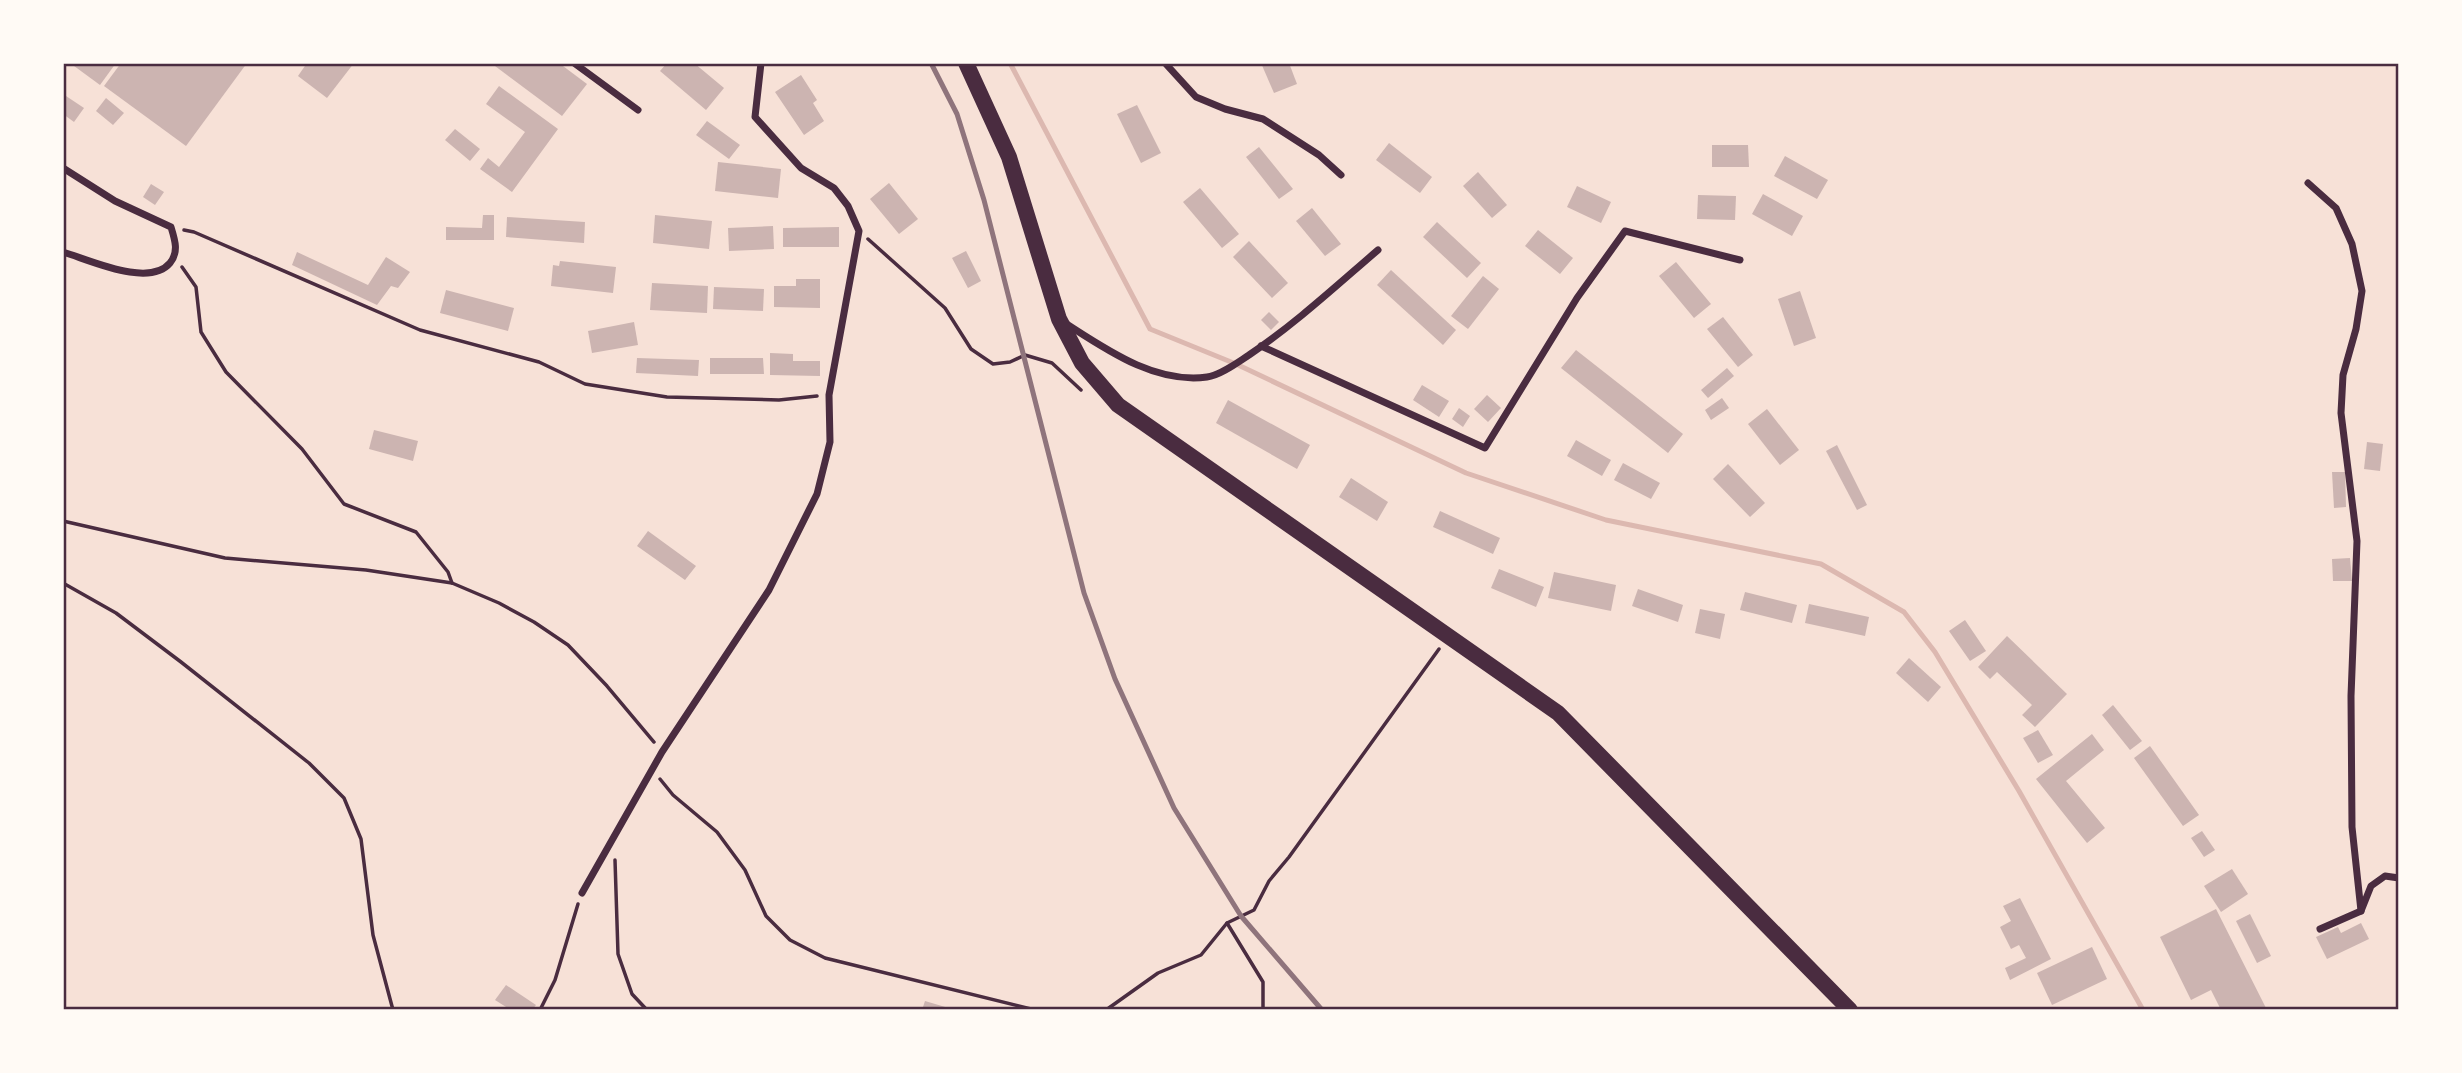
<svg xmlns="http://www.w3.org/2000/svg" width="2462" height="1073" font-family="Helvetica,sans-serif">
<rect width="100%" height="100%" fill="#f7e1d7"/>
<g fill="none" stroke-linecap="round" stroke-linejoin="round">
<polyline stroke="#dcb8b0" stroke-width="5" points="1010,63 1150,329 1236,364 1466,473 1606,520 1821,564 1904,612 1935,652 2019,791 2143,1010"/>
</g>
<g fill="#ccb4b1">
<polygon points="70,63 116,63 100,85"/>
<polygon points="121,63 247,63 186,146 104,86"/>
<polygon points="307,63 354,63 327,98 298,76"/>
<polygon points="491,63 559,63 587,84 562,116"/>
<polygon points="667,63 694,63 724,88 706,110 660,71"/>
<polygon points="1261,63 1289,63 1297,84 1274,93"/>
<polygon points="801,75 817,100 813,103 824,121 804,135 775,92"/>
<polygon points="499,86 558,129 512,192 480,169 488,158 499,167 525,132 486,104"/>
<polygon points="63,94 84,108 74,122 63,114"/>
<polygon points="106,98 124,113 113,125 96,111"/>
<polygon points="1137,105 1161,153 1141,163 1117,114"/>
<polygon points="707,121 740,145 729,159 696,135"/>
<polygon points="455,129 480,149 470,161 445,140"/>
<polygon points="1389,143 1432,177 1420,193 1376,160"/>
<polygon points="1712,145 1748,145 1749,167 1712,167"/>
<polygon points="1259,147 1293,189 1279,199 1246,157"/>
<polygon points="1785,156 1828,180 1817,199 1774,176"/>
<polygon points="718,162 781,169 778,198 715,191"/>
<polygon points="1478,172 1507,205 1492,218 1463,186"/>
<polygon points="889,183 918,219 899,234 870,199"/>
<polygon points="151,184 164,192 155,205 143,197"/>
<polygon points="1577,186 1611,202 1601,223 1567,207"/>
<polygon points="1200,188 1239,234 1222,248 1183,202"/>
<polygon points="1763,194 1803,216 1792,236 1752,214"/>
<polygon points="1698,195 1736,196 1735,220 1697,219"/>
<polygon points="1312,208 1341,244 1325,256 1296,221"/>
<polygon points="483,215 494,215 494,240 446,240 446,227 482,228"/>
<polygon points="655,215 712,221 709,249 653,243"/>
<polygon points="507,217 585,222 584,243 506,237"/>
<polygon points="1437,222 1481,263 1467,278 1423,237"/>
<polygon points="773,226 774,249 729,251 728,228"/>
<polygon points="839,227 839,247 783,247 783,228"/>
<polygon points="1538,230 1573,258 1560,274 1525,246"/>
<polygon points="1249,241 1288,283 1272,298 1233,257"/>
<polygon points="966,251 981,281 968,288 952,258"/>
<polygon points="297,252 368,285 386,257 410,272 398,288 391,286 377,305 292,265"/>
<polygon points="560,261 616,267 613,293 551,286 553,265 559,266"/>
<polygon points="1676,262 1711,304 1694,318 1659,276"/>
<polygon points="1391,270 1456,330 1443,345 1377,285"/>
<polygon points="1483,276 1499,289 1468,329 1451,316"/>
<polygon points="796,279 820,279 820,308 774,307 774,286 796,286"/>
<polygon points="652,283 708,286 707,313 650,310"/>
<polygon points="714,287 764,289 763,311 713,309"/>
<polygon points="446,290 514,308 508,331 440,313"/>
<polygon points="1800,291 1816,338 1794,346 1778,299"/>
<polygon points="1269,312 1279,322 1271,330 1261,320"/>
<polygon points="1723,317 1753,355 1738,367 1707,329"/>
<polygon points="634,322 638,345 592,353 588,331"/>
<polygon points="1576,350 1683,434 1668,453 1561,368"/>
<polygon points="770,353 793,354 793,361 820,361 820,376 770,375"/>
<polygon points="637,358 699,360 698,376 636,373"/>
<polygon points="710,358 763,358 764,374 710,374"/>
<polygon points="1727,368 1734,376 1708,398 1701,390"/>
<polygon points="1422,385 1449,401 1439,417 1413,400"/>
<polygon points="1487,395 1501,408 1488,422 1474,409"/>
<polygon points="1722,398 1729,408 1711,420 1705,410"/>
<polygon points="1228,400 1310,445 1297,469 1216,423"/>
<polygon points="1459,408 1470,416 1463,427 1452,419"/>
<polygon points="1767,409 1799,450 1780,465 1748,424"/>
<polygon points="374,430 418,441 413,461 369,449"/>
<polygon points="1576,440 1611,460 1602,476 1567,456"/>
<polygon points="2367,442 2383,444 2380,471 2364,469"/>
<polygon points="1837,445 1867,505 1857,510 1826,451"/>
<polygon points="1623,463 1660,483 1651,499 1614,480"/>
<polygon points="1728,464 1765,503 1750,517 1713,479"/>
<polygon points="2332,472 2345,472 2346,507 2334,508"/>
<polygon points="1351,478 1388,502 1377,521 1339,497"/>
<polygon points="1440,511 1500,538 1493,554 1433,527"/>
<polygon points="648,531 696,566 685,580 637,546"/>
<polygon points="2350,558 2352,581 2333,581 2332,559"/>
<polygon points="1499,569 1544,587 1536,607 1491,588"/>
<polygon points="1554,572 1616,585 1611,611 1548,598"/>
<polygon points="1638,589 1683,605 1678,622 1632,606"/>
<polygon points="1745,592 1797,605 1792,623 1740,610"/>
<polygon points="1809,604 1869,617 1865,636 1805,623"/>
<polygon points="1700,609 1725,614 1720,639 1695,633"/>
<polygon points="1965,620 1986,651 1970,661 1949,631"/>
<polygon points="2007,636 2067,694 2035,727 2022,715 2032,705 1997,672 1990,679 1978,667"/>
<polygon points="1909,658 1941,687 1928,702 1896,673"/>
<polygon points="2113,705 2142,741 2130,750 2102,715"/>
<polygon points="2038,730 2053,755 2038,763 2023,738"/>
<polygon points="2092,734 2104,750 2066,781 2105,828 2087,843 2036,779"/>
<polygon points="2150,746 2199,815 2183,826 2134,758"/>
<polygon points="2202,831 2215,850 2204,857 2191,838"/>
<polygon points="2232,869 2248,894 2221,912 2204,886"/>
<polygon points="2020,898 2051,959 2010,980 2005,968 2026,958 2019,945 2011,949 2000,927 2011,921 2003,906"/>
<polygon points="2216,909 2267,1010 2221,1010 2211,990 2191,1000 2160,937"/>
<polygon points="2250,914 2271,956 2257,963 2236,921"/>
<polygon points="2361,923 2369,939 2327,959 2316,937 2338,927 2341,933"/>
<polygon points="2092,947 2107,979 2052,1005 2037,973"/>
<polygon points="506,985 536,1005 532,1010 511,1010 495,1000"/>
<polygon points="925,1001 952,1009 952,1010 922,1010"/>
</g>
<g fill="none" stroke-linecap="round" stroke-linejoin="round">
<g stroke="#4a2c40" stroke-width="3.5">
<polyline points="184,230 194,232 420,330 539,362 585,384 667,397 779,400 817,396"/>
<polyline points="868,239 945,308 971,349 993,364 1010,362 1025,355 1052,363 1081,390"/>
<polyline points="182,267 196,287 201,332 226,372 302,449 344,504 416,532 448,572 452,583"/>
<polyline points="63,521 225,558 366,570 452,583 499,603 534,622 568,645 607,686 654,742"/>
<polyline points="63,583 116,613 181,662 309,763 344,798 361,839 373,935 393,1010"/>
<polyline points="660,779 673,795 717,832 745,870 766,916 790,940 825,958 1035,1010"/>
<polyline points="615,860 618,954 632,994 647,1010"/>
<polyline points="1227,923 1263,982 1263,1010"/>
<polyline points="540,1010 555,980 578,904"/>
<polyline points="1106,1010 1158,973 1201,955 1227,923 1254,910 1269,881 1289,857 1439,649"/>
</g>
<g stroke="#4a2c40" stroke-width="7">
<polyline points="574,63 638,110"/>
<polyline points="1165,63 1196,97 1225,109 1263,119 1319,155 1341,175"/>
<path d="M63,168L115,201L171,227C175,240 179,252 170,263C149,288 90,260 63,252"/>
<polyline points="2308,183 2336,208 2352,244 2362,291 2356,329 2343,375 2341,413 2357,541 2351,696 2352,827 2361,911"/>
<path d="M1065,323C1107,350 1155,384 1207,377C1221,375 1238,362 1249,355C1295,324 1336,286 1378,250"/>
<polyline points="1261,346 1485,448 1577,298 1625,231 1740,260"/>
<polyline points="582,893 662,752 769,590 817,494 830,442 829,395 859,231 848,206 834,188 801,168 755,117 761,63"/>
<polyline points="2320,929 2361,911 2371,886 2385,876 2399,878"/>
</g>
<polyline stroke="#4a2c40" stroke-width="16" points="966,63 1009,157 1059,319 1082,363 1118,405 1558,713 1850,1010"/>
<polyline stroke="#8f747c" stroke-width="5" points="931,63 957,114 984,200 1084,593 1115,679 1174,808 1241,916 1322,1010"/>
</g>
<rect width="2462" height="1073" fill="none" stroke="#fffaf5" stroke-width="130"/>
<rect x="65" y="65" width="2332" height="943" fill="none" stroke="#4a2c40" stroke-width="2.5"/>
</svg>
